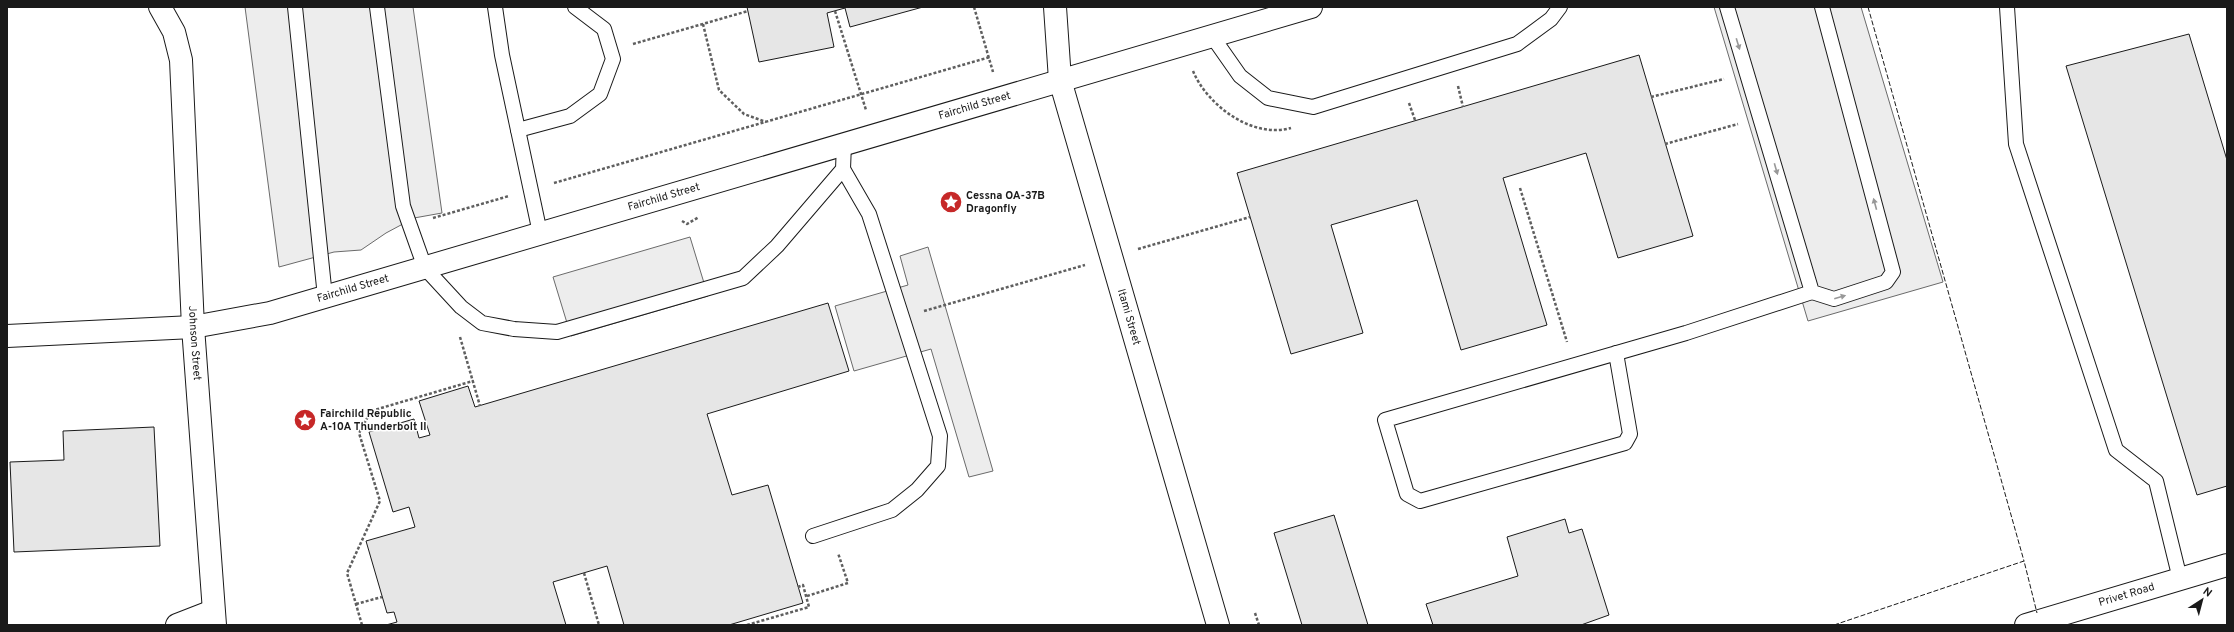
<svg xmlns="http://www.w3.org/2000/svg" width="2234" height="632" font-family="Overpass,sans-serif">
<rect width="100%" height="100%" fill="#fff"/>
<g fill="#ededed" stroke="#6a6a6a">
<polygon points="245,7 413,7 442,213 414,218 386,233 361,250 334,252 279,267"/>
<polygon points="1714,7 1861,7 1943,282 1808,321"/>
<polygon points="690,237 708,296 571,336 553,277"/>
<polygon points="928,247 993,471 969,477 931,349 854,371 835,306 908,285 900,256"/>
</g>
<g fill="#e6e6e6" stroke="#1a1a1a">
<polygon points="747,7 923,7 850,27 845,8 827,13 834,47 759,62"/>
<polygon points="2189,34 2227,160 2227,486 2197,495 2066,66"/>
<polygon points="1639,55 1693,236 1618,258 1586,153 1503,178 1547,325 1461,350 1417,200 1331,225 1363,333 1291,354 1237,173"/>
<polygon points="828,303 849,371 707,414 732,495 768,485 803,603 729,625 624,625 607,566 553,582 566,625 386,625 397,622 394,612 387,613 366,541 415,527 409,507 393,512 369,432 414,419 419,438 430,435 419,401 468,386 475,407"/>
<polygon points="154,427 160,546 14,552 10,462 64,460 63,431"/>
<polygon points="1334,515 1368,625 1302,625 1274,533"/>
<polygon points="1565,519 1569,533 1582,529 1609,615 1581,625 1433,625 1426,604 1518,576 1507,537"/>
</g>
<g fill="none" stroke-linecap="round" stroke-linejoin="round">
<g stroke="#1a1a1a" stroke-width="16">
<g id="service">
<polyline points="295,7 325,297"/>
<polyline points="377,7 403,206 425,268 461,307 482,323 514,329 557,332 743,278 777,246 843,169 844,144"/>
<polyline points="495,7 502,55 540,233"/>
<polyline points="1727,7 1812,292 1834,299 1886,282 1893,272 1822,7"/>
<polyline points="2007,7 2016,144 2116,450 2156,481 2180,579"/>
<polyline points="1212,36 1240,76 1268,98 1313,107 1517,44 1551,19 1560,7"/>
<polyline points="518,130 570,116 600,94 613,59 604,29 575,7"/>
<polyline points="1616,353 1630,434 1625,443 1420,501 1407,494 1385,420 1686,333 1812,292"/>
<polyline points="813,536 892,510 917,490 938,466 940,436 902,317 869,214 843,169"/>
</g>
</g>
<g stroke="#1a1a1a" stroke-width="24">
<g id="minor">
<path id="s1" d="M160,7L174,32L181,60L193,327L215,625"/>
<path id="s2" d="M1055,7L1060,80L1218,625"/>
<path id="s3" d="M7,336L193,327L270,313L1311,7"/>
<polyline points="177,625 213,611"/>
<path id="s4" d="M2026,625L2227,565"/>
</g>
</g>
<g stroke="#5f5f5f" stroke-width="2.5" stroke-dasharray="3 2" stroke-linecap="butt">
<polyline points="974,7 993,72"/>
<polyline points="835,11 866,110"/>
<polyline points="703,24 719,90 744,114 766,122"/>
<polyline points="633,44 748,11"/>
<path d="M1193,71C1207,105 1252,139 1291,128"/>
<polyline points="1458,86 1463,107"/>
<polyline points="1651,97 1724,79"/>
<polyline points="1409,103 1415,120"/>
<polyline points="1665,144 1738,124"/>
<polyline points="554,183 990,57"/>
<polyline points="1520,188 1567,342"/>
<polyline points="433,218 509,196"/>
<polyline points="682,221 687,224 699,217"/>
<polyline points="1138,249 1250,217"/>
<polyline points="924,311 1085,265"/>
<polyline points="460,337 480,406"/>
<polyline points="584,573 599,625"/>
<polyline points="807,596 848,583 838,553"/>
<polyline points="356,604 382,597"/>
<polyline points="1255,613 1259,625"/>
<polyline points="362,625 347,573 380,501 359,433 371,411 473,381"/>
<polyline points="747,625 809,607 803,585 798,587"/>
</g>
<use href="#service" stroke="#fff" stroke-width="14"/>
<use href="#minor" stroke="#fff" stroke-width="22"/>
<g stroke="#1a1a1a" stroke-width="1" stroke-dasharray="5 2" stroke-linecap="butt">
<polyline points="1868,7 2024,561"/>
<polyline points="1834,625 2024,561 2037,613"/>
</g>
</g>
<defs><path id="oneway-solid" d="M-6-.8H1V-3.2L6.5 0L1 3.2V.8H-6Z"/></defs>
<g fill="#989898">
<use href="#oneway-solid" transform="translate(1738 44) rotate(73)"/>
<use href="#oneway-solid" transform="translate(1776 169) rotate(74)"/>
<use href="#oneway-solid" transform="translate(1875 204) rotate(-105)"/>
<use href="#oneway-solid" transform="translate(1840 297) rotate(-16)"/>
</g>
<defs>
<g id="sight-disc" transform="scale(1.15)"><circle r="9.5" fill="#c62828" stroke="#fff"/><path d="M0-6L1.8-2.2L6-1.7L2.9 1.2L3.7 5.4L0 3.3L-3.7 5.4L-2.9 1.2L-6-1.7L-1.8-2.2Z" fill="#fff"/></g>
</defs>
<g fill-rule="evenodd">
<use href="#sight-disc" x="951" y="202"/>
<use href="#sight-disc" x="305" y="420"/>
</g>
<g text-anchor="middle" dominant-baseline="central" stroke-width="3" stroke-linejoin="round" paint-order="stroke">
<g font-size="11" fill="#1a1a1a" stroke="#fff">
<text stroke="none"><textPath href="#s3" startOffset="999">Fairchild Street</textPath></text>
<text stroke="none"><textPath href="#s3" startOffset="675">Fairchild Street</textPath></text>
<text stroke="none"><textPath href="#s3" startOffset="351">Fairchild Street</textPath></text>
<text stroke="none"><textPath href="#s2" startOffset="320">Itami Street</textPath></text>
<text stroke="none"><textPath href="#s1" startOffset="341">Johnson Street</textPath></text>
<text stroke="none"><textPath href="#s4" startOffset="105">Privet Road</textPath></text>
</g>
<g font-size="11" font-weight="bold" fill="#1a1a1a" stroke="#fff" text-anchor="start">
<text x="966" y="196">Cessna OA-37B<tspan x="966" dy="13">Dragonfly</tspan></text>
<text x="320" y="414">Fairchild Republic<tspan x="320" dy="13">A-10A Thunderbolt II</tspan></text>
</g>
</g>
<rect width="2234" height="632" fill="none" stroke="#1a1a1a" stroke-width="16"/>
<g transform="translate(2202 600) rotate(36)" stroke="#ffffff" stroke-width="3" paint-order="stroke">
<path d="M0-3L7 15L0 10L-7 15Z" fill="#1a1a1a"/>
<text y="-6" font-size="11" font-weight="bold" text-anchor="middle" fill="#1a1a1a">N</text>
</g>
</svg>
